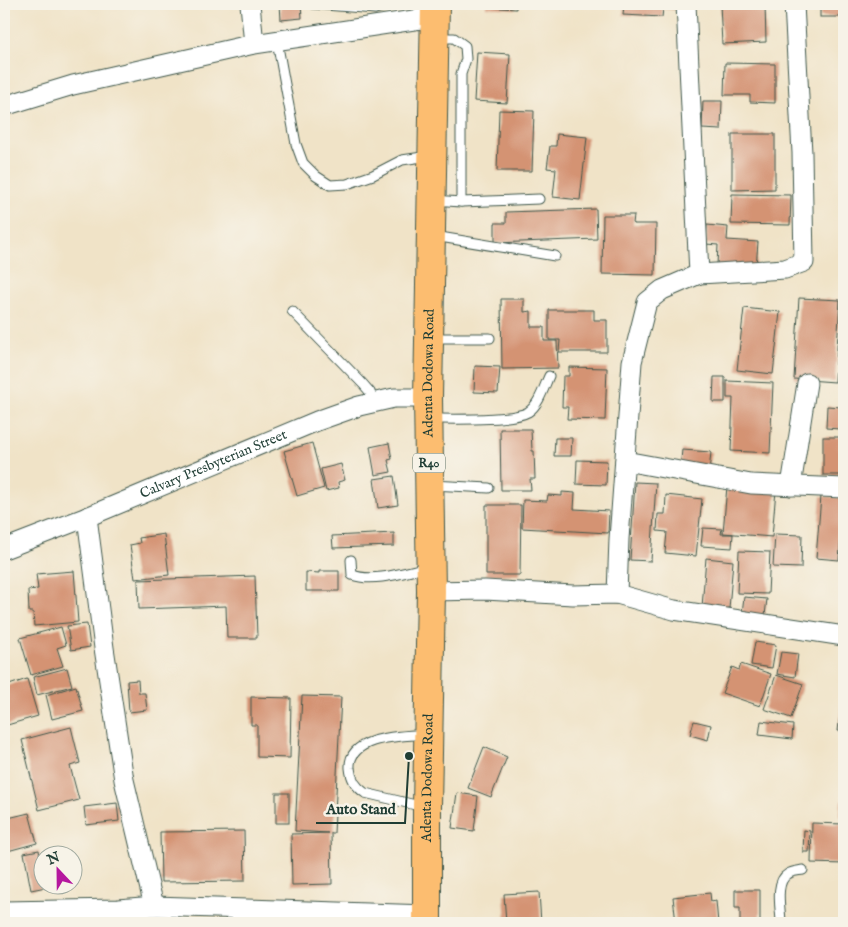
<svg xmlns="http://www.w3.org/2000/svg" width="848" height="927" font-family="'IM FELL English',serif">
<rect width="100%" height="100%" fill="#f7f3e8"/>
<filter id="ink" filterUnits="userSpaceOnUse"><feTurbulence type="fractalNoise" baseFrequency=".02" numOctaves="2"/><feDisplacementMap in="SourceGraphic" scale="10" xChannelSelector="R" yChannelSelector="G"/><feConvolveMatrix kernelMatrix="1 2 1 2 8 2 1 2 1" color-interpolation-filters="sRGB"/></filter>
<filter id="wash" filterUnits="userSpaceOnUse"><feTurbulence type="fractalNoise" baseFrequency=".0096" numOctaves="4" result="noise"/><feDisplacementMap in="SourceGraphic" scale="20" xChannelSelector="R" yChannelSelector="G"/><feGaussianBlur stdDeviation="1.12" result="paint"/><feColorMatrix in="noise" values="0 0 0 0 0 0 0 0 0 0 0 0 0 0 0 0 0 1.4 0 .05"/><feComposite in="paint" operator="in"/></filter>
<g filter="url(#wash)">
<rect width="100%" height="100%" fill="#f0e3c7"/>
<g id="blocks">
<g fill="#d49373">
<polygon points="280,4 301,4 302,18 281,20"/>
<polygon points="486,4 516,4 516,9 486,7"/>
<polygon points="624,4 681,4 681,10 663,9 662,17 623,15"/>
<polygon points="720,4 765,4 766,42 722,44"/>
<rect x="820" y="4" width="24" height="13"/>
<polygon points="477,52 510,54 507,103 474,101"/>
<polygon points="725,63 775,64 775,103 750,102 750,95 724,95"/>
<polygon points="703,101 722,101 721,130 702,129"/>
<polygon points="499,110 534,111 532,171 497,171"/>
<polygon points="557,134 587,137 580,200 553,197 556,169 547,168 550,146 556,146"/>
<polygon points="732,134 775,134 775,189 732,190"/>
<polygon points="732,194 791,195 790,225 731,224"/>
<polygon points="596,209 597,239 495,243 495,223 506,223 506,212"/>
<polygon points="603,215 634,215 633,224 656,224 655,275 602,274"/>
<polygon points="707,225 728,227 727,240 758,242 756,268 717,265 718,245 706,244"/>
<polygon points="799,298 840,300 835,382 794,379"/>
<polygon points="501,299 524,299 524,312 531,311 531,327 544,327 544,341 557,341 558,368 502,369"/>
<polygon points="744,308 780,312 773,374 737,370"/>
<polygon points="549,310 594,310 594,320 607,320 607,352 559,352 560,340 549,340"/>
<polygon points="475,366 500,367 498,393 474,392"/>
<polygon points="569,367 607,368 605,420 567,419 568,407 562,407 563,376 569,376"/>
<polygon points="714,377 725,377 725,402 713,402"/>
<polygon points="727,381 773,383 770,453 731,451 733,398 727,398"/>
<polygon points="827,406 841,407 840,429 826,428"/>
<polygon points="500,429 531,429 532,451 534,451 535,479 530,479 531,490 501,490"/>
<rect x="823" y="437" width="20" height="38"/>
<polygon points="555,438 572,438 571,456 554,456"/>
<polygon points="312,443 324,488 297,496 284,451"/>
<polygon points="389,443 392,459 388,460 391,472 375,475 370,447"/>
<polygon points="682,450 711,452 709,472 680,470"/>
<polygon points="577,460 607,461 606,485 576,484"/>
<polygon points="341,464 345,480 338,482 339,488 326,491 321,469"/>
<polygon points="394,476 398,505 378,508 374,479"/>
<polygon points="635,482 656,483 651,561 630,560"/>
<polygon points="727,486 776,490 772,537 723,533"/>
<polygon points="562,492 575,493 574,509 609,511 608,533 522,528 523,500 547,501 548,495 562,496"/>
<polygon points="666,495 702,499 696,556 665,553 667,532 657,531 658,514 665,514"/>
<polygon points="821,496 844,498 839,560 816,558"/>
<polygon points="486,505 521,505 520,575 486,575"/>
<polygon points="703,528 722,529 721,534 733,534 732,548 701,546"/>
<polygon points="394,533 394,546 333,548 332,536"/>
<polygon points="164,534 169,575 135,579 130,545 140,543 139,538"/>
<polygon points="775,534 802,535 801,568 773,567"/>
<polygon points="739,551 770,552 768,594 737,593"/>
<polygon points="706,558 733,561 729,609 702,607"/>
<polygon points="74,571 78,622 34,626 33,612 29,612 28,590 38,589 36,574"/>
<polygon points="319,571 339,571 339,591 306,591 306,572 319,573"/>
<polygon points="255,576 257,638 227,638 226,606 139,609 138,580"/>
<polygon points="744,597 767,599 765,615 742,613"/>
<polygon points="87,624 90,647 71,650 67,626"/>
<polygon points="61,627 66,645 57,648 63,666 31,675 20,638"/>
<polygon points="755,642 776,645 772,668 751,665"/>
<polygon points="781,652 798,654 795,677 777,674"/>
<polygon points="741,664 771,674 760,706 722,693 732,667 739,670"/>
<polygon points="67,668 72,686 37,695 33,677"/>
<polygon points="776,675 803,684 791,718 764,709"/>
<polygon points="27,679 38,716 4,726 4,680 6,686"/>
<polygon points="138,680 139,693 145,693 147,710 129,712 127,681"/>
<polygon points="76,686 83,711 52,719 46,695"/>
<polygon points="843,688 844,688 844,731 838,731"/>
<polygon points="302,696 341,697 334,833 331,833 332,884 292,885 291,834 328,833 295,831"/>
<polygon points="251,697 291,698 290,758 257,757 257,725 251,725"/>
<polygon points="694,721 711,725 708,740 690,735"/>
<polygon points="761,721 793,725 792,739 759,735"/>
<polygon points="71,727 80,763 70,766 79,800 39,810 22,740"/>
<polygon points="484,747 507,757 491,797 468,788"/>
<rect x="276" y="793" width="13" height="30"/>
<polygon points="457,793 478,796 474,831 452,828"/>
<polygon points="841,801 844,801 844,817 840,816"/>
<polygon points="117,803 119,821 86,825 84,807"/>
<polygon points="29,813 37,843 4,852 4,819"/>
<polygon points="812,823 844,824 844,864 811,863"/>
<polygon points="804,830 810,831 809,852 803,852"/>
<polygon points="244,831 245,881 161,882 160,832"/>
<polygon points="39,850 42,867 42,884 46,884 46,887 31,890 24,853"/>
<polygon points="735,890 760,890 760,923 740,923 740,908 735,908"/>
<polygon points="539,892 541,923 506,923 504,894"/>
<polygon points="710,893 711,902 716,901 718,923 676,923 673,897"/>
</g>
</g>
</g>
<g filter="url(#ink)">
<use href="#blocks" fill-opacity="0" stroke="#3e564a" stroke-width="1"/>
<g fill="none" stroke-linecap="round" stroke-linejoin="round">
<g stroke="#3e564a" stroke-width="11">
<g id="lane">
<polyline points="313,4 375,9 391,4"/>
<polyline points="437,38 454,38 465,46 466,59 461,74 461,202"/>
<polyline points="277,41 296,144 303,163 316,176 330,185 347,184 373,175 402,160 429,156"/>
<polyline points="434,200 461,202 539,199"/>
<polyline points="434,236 555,256"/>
<polyline points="292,311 363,384 370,392 374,403"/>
<polyline points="432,338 490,338"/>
<path d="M431,419C451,419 513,421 528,412C539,405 544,387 549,376"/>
<polyline points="432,485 489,488"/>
<path d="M351,560L352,575C374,583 405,572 428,567"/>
<path d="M424,807L365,793C356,787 351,780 350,768C348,735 404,736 427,734"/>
<path d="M781,923C781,910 774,882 788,874C792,871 798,871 803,870"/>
</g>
</g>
<g stroke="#3e564a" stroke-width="21">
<g id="street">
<polyline points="250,4 254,44"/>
<polyline points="4,106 73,85 254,44 434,17"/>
<polyline points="699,274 785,269 804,262 802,153 794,4"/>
<polyline points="625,461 751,484 844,488"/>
<polyline points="791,486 807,383"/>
<path id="s1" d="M4,549L87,517L317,421L359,406L394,398H428"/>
<polyline points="431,591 485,590 573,595 617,594 674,610 844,636"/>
<polyline points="617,594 619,539 632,362 647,302 662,290 699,274 686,4"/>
<polyline points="154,906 428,915"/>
<polyline points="4,911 118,909 154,906 124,780 104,648 87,517"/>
</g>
</g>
<g stroke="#3e564a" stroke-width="30">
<g id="primary">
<path id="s2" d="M427,923V807L431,591L428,398L435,4"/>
</g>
</g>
<use href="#lane" stroke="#fff" stroke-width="9"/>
<use href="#street" stroke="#fff" stroke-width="19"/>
<use href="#primary" stroke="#fcbd6f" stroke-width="28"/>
</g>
</g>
<g text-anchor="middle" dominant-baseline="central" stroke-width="5" stroke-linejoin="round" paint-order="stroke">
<rect fill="#f7f3e8" stroke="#60746a" stroke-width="1" x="413" y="453.5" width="32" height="19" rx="4"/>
<g font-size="12" font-weight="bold" fill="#1f3d34">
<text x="429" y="463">R40</text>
</g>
<g font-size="14" fill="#1f3d34" stroke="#f7f3e8">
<text stroke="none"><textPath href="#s2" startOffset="550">Adenta Dodowa Road</textPath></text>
<text stroke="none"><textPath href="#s1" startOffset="226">Calvary Presbyterian Street</textPath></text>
<text stroke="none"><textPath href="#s2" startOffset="145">Adenta Dodowa Road</textPath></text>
</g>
</g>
<path fill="none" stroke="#1f3d34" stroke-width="2" d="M409 756L405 823H316"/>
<circle fill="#1f3d34" stroke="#f7f3e8" stroke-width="2" cx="409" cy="756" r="5"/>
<g font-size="15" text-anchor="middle" font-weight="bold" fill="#1f3d34" stroke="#f7f3e8" stroke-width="5" stroke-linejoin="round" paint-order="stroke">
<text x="361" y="814">Auto Stand</text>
</g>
<rect width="848" height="927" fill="none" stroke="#f7f3e8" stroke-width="20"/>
<g transform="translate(58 870) rotate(338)"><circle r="24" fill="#f7f3e8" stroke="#a1aaa0"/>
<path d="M0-4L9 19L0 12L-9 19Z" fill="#b5179e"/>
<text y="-8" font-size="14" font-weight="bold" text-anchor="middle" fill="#1f3d34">N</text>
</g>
</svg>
